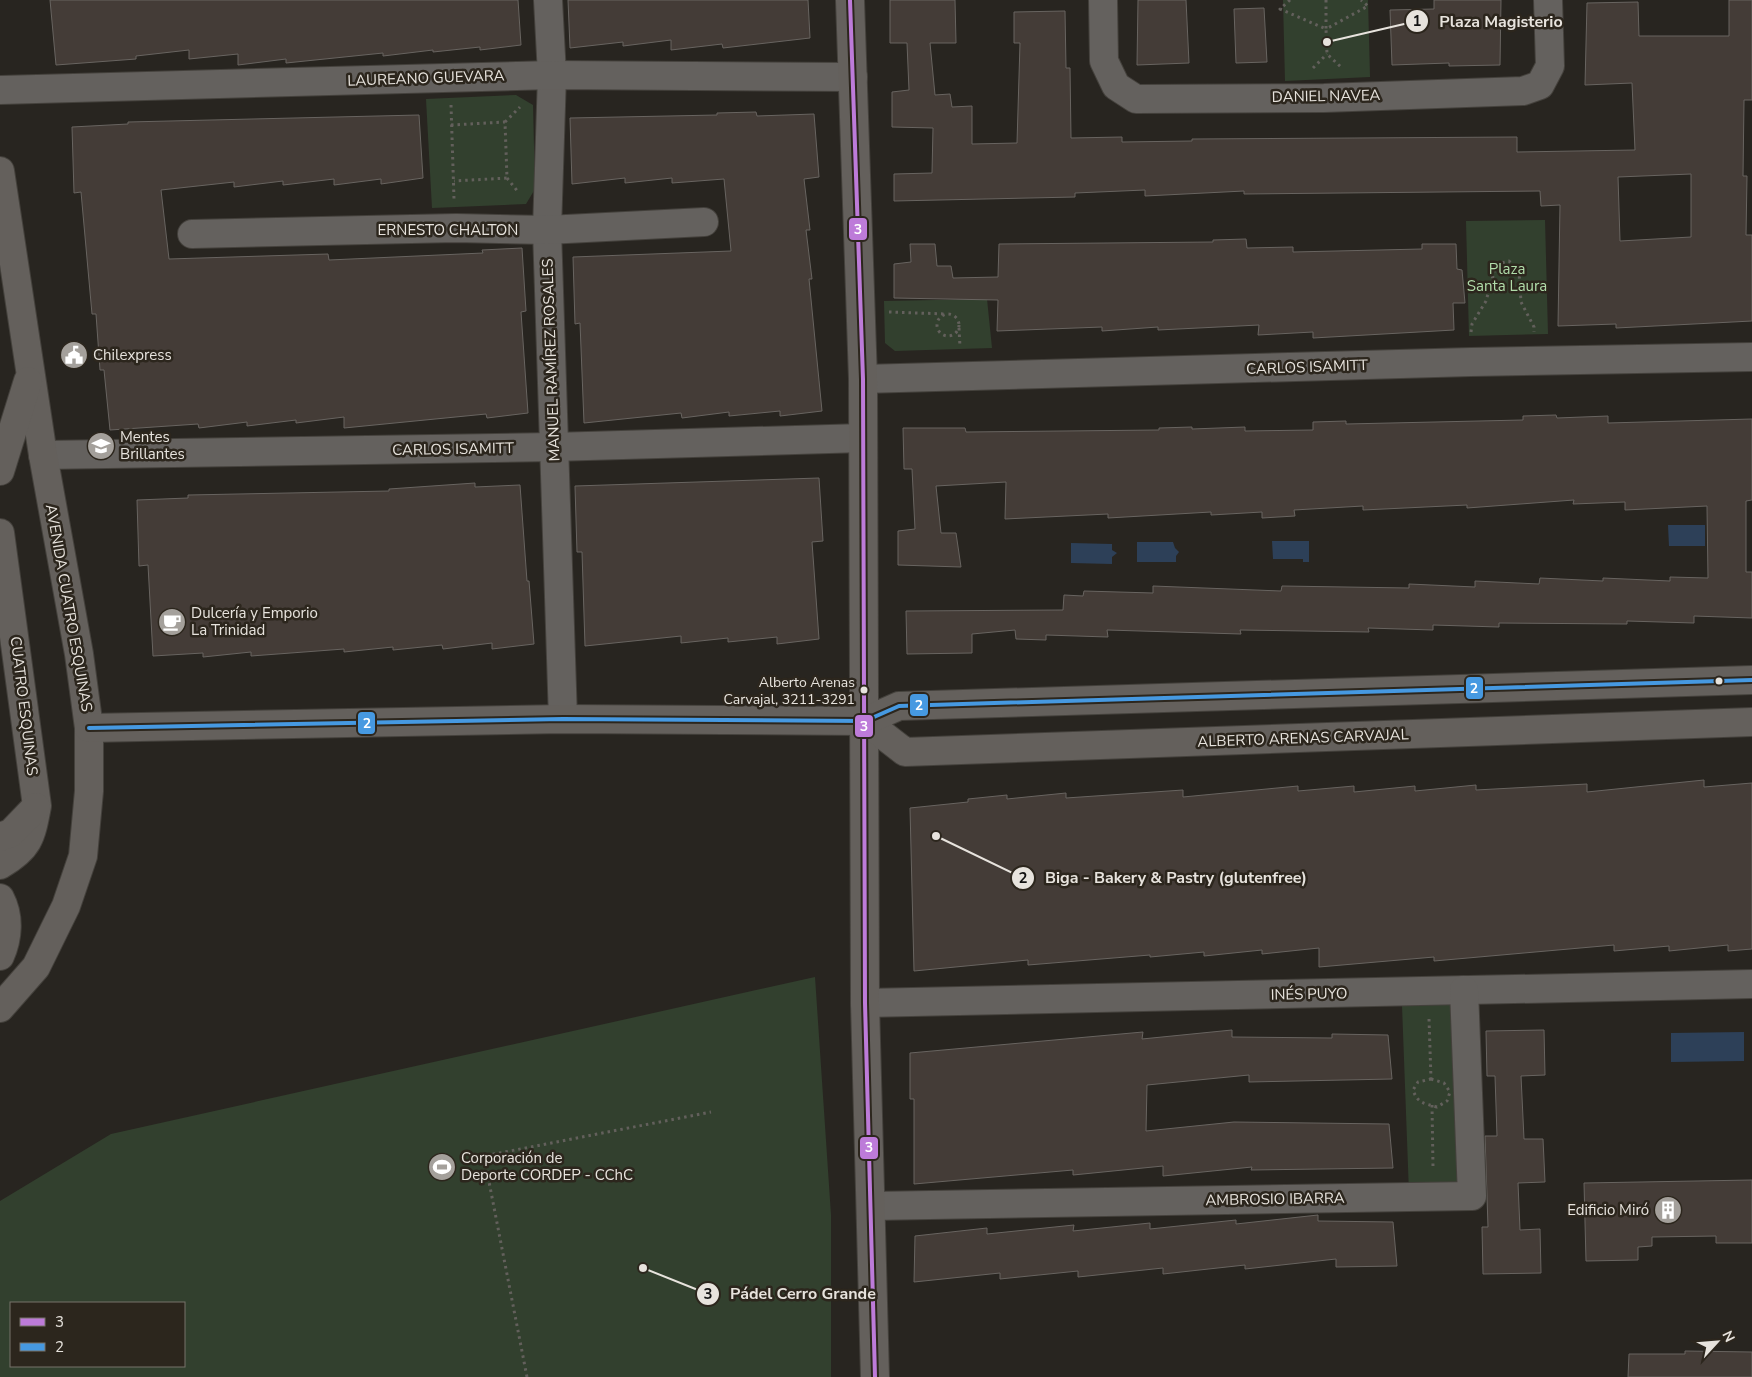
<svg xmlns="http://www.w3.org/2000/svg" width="1752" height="1377" font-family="'Nunito Sans',sans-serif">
<rect width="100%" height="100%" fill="#282520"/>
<g fill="#32402e" fill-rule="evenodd">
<polygon points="1283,0 1368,0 1370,77 1285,81"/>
<polygon points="516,95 533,105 535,189 526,204 432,208 426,99"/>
<polygon points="1545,220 1548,334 1469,336 1466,221"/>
<polygon points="987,299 992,348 895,351 885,343 884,301"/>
<path d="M815,977L831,1215V1377H0V1201L111,1134ZM11,1303H184V1366H11Z"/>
<polygon points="1454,1003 1461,1190 1409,1193 1402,1005"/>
</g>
<g fill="#2d4058">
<polygon points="1668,525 1705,525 1705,546 1669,546"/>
<polygon points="1272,541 1309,541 1309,562 1303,562 1303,559 1273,559"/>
<polygon points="1137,542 1173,542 1175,548 1179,552 1176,556 1176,562 1137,562"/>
<polygon points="1071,543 1112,544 1112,550 1117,553 1112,557 1112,564 1071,563"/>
<polygon points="1744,1032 1744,1061 1671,1062 1671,1033"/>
</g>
<g fill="#443c37" stroke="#686460" fill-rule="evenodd">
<polygon points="50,0 518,0 521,45 480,50 480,47 433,52 433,50 383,56 383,53 286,63 286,59 238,65 238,54 189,59 189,50 136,56 136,59 56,65"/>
<polygon points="568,0 808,0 810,38 723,48 722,44 671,50 671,40 623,46 623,42 570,48"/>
<path d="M890,0H955L956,43H930L935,95L950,94L952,107L972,106V144L1017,143L1020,43H1014V12L1065,11L1066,68H1070L1071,138L1122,137V142L1192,141V139L1517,137V152L1635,150L1632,83L1585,85L1587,3L1638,2L1639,36H1729V0H1752V100H1744L1743,176H1747L1746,235H1752V321L1616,328V324L1558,326L1560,205L1541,206L1540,191L1244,194V191L1145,196V190L1075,193V197L894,201V174L932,173L933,128L892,127V92L909,90L907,43H890ZM1691,174V237L1620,241L1618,177Z"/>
<polygon points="1138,0 1186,0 1189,63 1137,65"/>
<polygon points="1434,0 1501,0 1500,65 1449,66 1449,63 1392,65 1390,10 1434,9"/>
<polygon points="1264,8 1267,62 1236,63 1234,9"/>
<polygon points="756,112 757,116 814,114 819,177 804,179 810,230 806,230 812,279 809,279 822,411 780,416 780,411 729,416 729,412 682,418 681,413 584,423 580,323 575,324 573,257 731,251 724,179 672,183 672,178 625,183 625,178 572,184 570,118 717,115 717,113"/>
<polygon points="419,115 423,178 381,184 381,179 334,185 334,179 283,185 283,181 234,187 234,182 161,190 169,259 328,254 329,260 483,253 482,250 522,248 526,311 521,312 528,413 487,418 486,414 344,428 344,417 296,423 296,420 247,426 247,422 199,428 198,424 110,430 104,370 100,370 96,314 92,314 81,192 74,193 72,127 128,124 128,122"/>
<polygon points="1246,239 1247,248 1293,247 1293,252 1422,249 1422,244 1456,244 1457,269 1462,270 1465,303 1453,303 1454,330 1313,338 1313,332 1258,335 1259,325 1158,330 1158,327 1102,331 1102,327 997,331 998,300 894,298 894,264 911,262 910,244 935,244 937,266 951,266 953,278 998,277 999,244 1213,242 1213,240"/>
<polygon points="1556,415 1557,418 1608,416 1608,423 1752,419 1752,500 1746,501 1746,572 1752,572 1752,618 1694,616 1694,623 1627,621 1627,624 1499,623 1499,627 1433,625 1433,630 1368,628 1369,632 1240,630 1241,634 1107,630 1108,637 1046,635 1046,640 1016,639 1015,630 972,634 972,653 907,654 906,611 1063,610 1064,595 1083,596 1084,591 1153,593 1153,586 1281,591 1282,586 1409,588 1409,584 1475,587 1475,581 1539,584 1540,578 1603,581 1603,578 1670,581 1670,577 1708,578 1707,506 1625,510 1625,502 1573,504 1574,500 1467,508 1467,505 1363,510 1363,506 1294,510 1295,516 1262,518 1262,512 1211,515 1211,512 1108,518 1108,514 1005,519 1006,482 936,486 941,533 956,533 961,567 898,565 898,531 915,529 912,469 904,469 903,428 965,428 966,432 1159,430 1159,428 1192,427 1192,429 1245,427 1245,431 1313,430 1313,422 1346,421 1346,424 1523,420 1523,416"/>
<polygon points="819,478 823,541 812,542 819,639 777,644 777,637 728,642 728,638 681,643 681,636 585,646 582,552 577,552 575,486"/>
<polygon points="475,483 475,487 520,485 527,581 529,581 534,644 492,649 492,643 443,649 442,645 393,650 393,647 344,652 344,649 251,656 251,652 203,657 203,653 153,656 148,565 139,566 137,500 188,498 188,495 389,491 389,489"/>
<polygon points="1704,780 1704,787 1752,783 1752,949 1728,951 1728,945 1669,951 1669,946 1614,951 1614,945 1434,961 1434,957 1319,967 1319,948 1262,954 1262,950 1204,956 1204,952 1150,957 1150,955 1028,965 1028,960 914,971 910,808 968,802 968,799 1007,795 1007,799 1066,793 1066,798 1183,790 1183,797 1298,786 1298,791 1354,786 1354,792 1415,786 1415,791 1476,785 1476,790 1587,784 1587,792"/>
<polygon points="1232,1030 1232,1037 1332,1038 1332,1034 1388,1035 1392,1079 1249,1082 1249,1075 1147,1085 1146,1131 1234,1122 1389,1124 1393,1168 1251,1170 1252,1167 1163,1176 1163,1166 1073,1175 1073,1170 914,1184 914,1099 910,1099 910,1053 1143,1032 1142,1039"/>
<polygon points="1544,1030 1545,1075 1521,1076 1524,1139 1543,1139 1545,1182 1518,1183 1520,1230 1540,1229 1541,1273 1483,1274 1482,1227 1488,1227 1485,1136 1497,1136 1495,1076 1487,1076 1486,1031"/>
<polygon points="1752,1180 1752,1243 1716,1243 1716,1236 1652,1237 1652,1246 1638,1247 1638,1260 1586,1261 1584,1183"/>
<polygon points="1318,1215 1318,1221 1393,1222 1397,1266 1336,1267 1336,1259 1245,1269 1245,1265 1163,1274 1163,1268 1078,1277 1078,1271 1000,1279 1000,1273 914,1282 915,1236 987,1228 987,1234 1074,1225 1073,1231 1150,1223 1150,1229 1236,1220 1236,1224"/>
<polygon points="1685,1351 1752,1352 1752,1377 1628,1377 1629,1354 1685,1354"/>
</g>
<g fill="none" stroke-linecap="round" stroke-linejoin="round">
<g stroke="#44413c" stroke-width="30">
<g id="street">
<polyline points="548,0 552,75 547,230 563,719"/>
<polyline points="1103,0 1104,61 1116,86 1136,99 1324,98 1523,91 1540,85 1550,66 1548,0"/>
<polyline points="0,90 552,75 853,77"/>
<polyline points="192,234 456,228 547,230 704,222"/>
<polyline points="863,379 1471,362 1752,357"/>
<polyline points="43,455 553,447 863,438"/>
<polyline points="865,1003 1752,984"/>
<polyline points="872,1206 1472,1196 1464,990"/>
</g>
</g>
<g stroke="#44413c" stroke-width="30">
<g id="secondary">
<polyline points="850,0 863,379 865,1003 875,1377"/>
<polyline points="0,171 43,455 79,654 89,728 89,791 83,856 66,906 36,967 0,1008"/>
<polyline points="0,471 28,381"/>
<path d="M0,533L37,806C31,838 29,848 0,865"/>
<polyline points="865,721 905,752 1752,722"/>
<polyline points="89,728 563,719 865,721 899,706 1752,680"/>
<polyline points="0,837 11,833 36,807"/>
<path d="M0,898C10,917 8,938 0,956"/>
</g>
</g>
<g stroke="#63605c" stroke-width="3" stroke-dasharray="2.5 4" stroke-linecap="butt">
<polyline points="1290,0 1280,9 1326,29 1327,54 1342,68"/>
<polyline points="1326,0 1326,29 1368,6 1361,0"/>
<polyline points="1313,68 1327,54"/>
<polyline points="451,105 454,199"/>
<polyline points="505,122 520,107"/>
<polyline points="451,125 505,122 507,178 454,181"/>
<polyline points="507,178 519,193"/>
<polyline points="889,312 946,314"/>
<circle cx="948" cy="325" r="11"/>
<polyline points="959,328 960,347"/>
<polyline points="1471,332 1472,324 1486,301 1495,269 1501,263 1509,261 1519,272 1521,302 1534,327 1534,332"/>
<polyline points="1429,1019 1431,1079"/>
<path d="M1431,1079L1444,1083L1450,1092L1447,1101L1437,1107C1424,1103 1418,1104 1413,1090L1418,1082Z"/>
<polyline points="1432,1105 1433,1167"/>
<polyline points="527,1377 484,1156 711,1112"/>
</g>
<use href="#street" stroke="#64615e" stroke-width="28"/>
<use href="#secondary" stroke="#64605c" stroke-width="28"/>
<g stroke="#2c261d" stroke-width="8">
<polyline id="bus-1" points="850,0 863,379 865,1003 875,1377"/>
</g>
<g stroke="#2c261d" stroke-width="8">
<polyline id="bus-2" points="89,728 563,719 865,721 899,706 1752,680"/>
</g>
<use href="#bus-1" stroke="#bd7bd9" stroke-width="4"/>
<use href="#bus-2" stroke="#4699e1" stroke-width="4"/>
</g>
<defs>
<g id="civic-disc" transform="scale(1.4375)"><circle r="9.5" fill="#a4a09b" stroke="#2c261d"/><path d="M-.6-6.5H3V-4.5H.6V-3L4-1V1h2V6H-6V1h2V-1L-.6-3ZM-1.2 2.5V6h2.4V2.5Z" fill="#fff"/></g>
<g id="school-disc" transform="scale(1.4375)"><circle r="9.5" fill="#a4a09b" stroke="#2c261d"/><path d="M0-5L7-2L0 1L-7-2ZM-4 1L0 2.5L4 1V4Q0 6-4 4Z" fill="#fff"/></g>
<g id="cafe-disc" transform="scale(1.4375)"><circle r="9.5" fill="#a4a09b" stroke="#2c261d"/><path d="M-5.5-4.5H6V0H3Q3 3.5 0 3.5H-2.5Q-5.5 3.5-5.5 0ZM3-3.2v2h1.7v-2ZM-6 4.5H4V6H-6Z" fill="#fff"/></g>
<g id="stadium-disc" transform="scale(1.4375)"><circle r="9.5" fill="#a4a09b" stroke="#2c261d"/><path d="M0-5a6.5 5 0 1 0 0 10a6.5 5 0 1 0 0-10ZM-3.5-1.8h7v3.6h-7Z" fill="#fff"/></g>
<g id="building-disc" transform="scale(1.4375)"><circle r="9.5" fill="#a4a09b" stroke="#2c261d"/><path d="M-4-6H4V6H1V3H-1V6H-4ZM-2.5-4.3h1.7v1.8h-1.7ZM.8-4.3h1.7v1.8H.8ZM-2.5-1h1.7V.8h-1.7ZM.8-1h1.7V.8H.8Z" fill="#fff"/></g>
</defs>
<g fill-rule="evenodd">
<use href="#civic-disc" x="74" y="355"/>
<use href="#school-disc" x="101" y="446"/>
<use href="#cafe-disc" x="172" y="622"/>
<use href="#stadium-disc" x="442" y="1167"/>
<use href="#building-disc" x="1668" y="1210"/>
</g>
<g fill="#e7e3dd" stroke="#2c261d" stroke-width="2">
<circle cx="1719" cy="681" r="4.5"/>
<circle cx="864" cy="690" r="4.5"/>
</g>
<g text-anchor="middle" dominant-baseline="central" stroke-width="5" stroke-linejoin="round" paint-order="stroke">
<g font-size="14" fill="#e7e3dd" stroke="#2c261d" text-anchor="end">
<text x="855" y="682">Alberto Arenas<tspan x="855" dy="17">Carvajal, 3211-3291</tspan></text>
</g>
<g font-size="15" fill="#e7e3dd" stroke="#2c261d">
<text transform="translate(426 78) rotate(-2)">LAUREANO GUEVARA</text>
<text transform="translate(1326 96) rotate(-1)">DANIEL NAVEA</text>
<text x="448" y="230">ERNESTO CHALTON</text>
<text transform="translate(551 360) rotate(-92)">MANUEL RAMÍREZ ROSALES</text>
<text transform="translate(1307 367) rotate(-2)">CARLOS ISAMITT</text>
<text transform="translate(453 449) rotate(-1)">CARLOS ISAMITT</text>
<text transform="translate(69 608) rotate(80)">AVENIDA CUATRO ESQUINAS</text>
<text transform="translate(24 706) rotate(83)">CUATRO ESQUINAS</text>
<text transform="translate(1303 738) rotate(-2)">ALBERTO ARENAS CARVAJAL</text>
<text transform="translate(1309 994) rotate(-1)">INÉS PUYO</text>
<text transform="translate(1275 1199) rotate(-1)">AMBROSIO IBARRA</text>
</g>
<g font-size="15" fill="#b1dcaa" stroke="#2c261d">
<text x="1507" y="269">Plaza<tspan x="1507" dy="17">Santa Laura</tspan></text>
</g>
<g font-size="15" fill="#e7e3dd" stroke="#2c261d" text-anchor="start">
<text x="93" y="355">Chilexpress</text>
<text x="120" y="437">Mentes<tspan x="120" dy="17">Brillantes</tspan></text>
<text x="191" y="613">Dulcería y Emporio<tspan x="191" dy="17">La Trinidad</tspan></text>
<text x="461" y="1158">Corporación de<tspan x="461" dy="17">Deporte CORDEP - CChC</tspan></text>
<text x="1649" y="1210" text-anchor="end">Edificio Miró</text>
</g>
</g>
<path fill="none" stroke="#e7e3dd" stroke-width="2" d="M1327 42L1417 21M936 836L1023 878M643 1268L708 1294"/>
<g fill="#e7e3dd" stroke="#2c261d" stroke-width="2">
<circle cx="1327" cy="42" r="5"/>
<circle cx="936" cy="836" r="5"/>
<circle cx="643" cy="1268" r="5"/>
<circle cx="1417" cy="21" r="12"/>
<circle cx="1023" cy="878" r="12"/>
<circle cx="708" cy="1294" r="12"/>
</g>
<g font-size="15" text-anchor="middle" font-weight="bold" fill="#111">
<text x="1417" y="26">1</text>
<text x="1023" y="883">2</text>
<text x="708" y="1299">3</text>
</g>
<g font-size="16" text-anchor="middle" font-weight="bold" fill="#e7e3dd" stroke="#2c261d" stroke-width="5" stroke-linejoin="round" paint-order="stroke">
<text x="1501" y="27">Plaza Magisterio</text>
<text x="1176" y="883">Biga - Bakery &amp; Pastry (glutenfree)</text>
<text x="803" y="1299">Pádel Cerro Grande</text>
</g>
<g stroke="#2c261d" stroke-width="2">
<rect x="848" y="217" width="20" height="24" rx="5" fill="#bd7bd9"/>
<rect x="1465" y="676" width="19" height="24" rx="5" fill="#4699e1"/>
<rect x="909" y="693" width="20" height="24" rx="5" fill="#4699e1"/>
<rect x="357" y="711" width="19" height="24" rx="5" fill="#4699e1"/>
<rect x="854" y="714" width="20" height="24" rx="5" fill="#bd7bd9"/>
<rect x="859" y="1136" width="20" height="24" rx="5" fill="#bd7bd9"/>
</g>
<g font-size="14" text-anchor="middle" font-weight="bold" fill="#fff">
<text x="858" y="234">3</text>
<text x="1474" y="693">2</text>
<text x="919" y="710">2</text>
<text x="367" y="728">2</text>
<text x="864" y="731">3</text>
<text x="869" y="1152">3</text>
</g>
<rect x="10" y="1302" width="175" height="65" fill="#2c261d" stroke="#77726a"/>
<rect x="20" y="1318" width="25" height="8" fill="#bd7bd9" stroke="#77726a"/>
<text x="55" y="1327" font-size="15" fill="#e7e3dd">3</text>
<rect x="20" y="1343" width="25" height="8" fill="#4699e1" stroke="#77726a"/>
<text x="55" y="1352" font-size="15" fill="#e7e3dd">2</text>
<g transform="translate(1717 1342) rotate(64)" stroke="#2c261d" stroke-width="4" paint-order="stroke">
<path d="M0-4L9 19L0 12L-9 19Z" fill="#e7e3dd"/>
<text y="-8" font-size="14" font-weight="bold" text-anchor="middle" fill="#e7e3dd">N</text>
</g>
</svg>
